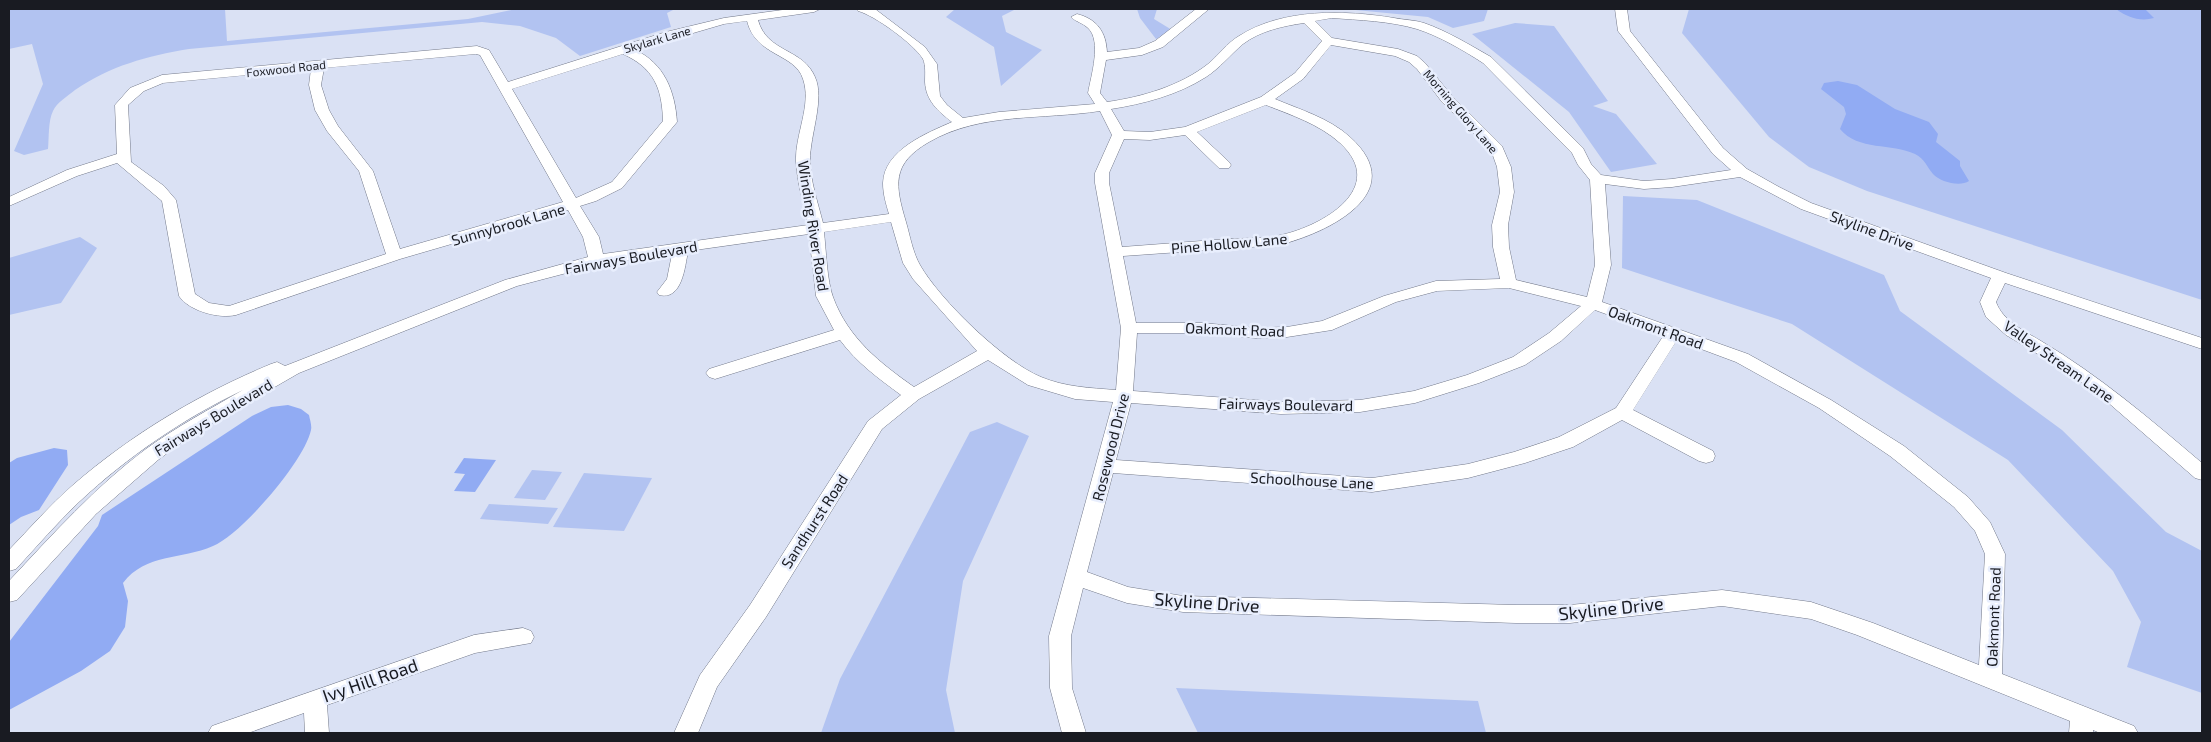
<svg xmlns="http://www.w3.org/2000/svg" width="2211" height="742" font-family="'Exo 2',sans-serif">
<rect width="100%" height="100%" fill="#dae1f4"/>
<g fill="#b2c3f1">
<path d="M9,9H225L227,41L468,19L516,9H675L667,13L671,27L580,56L556,38L520,26L482,22L189,49C147,56 110,66 75,90C68,96 57,102 53,111C48,121 49,138 48,149L24,155L14,151L43,84L32,44L9,49Z"/>
<polygon points="955,9 1016,9 1002,16 1006,32 1042,50 1001,86 994,47 946,17"/>
<polygon points="1137,9 1157,9 1154,19 1172,30 1156,39 1140,18"/>
<polygon points="1345,9 1488,9 1484,21 1453,28 1428,17"/>
<polygon points="1689,9 2202,9 2202,300 1867,191 1809,167 1769,137 1682,33"/>
<polygon points="1515,23 1554,26 1608,101 1593,106 1616,114 1657,164 1611,172 1569,112 1472,34"/>
<polygon points="1623,196 1697,200 1884,275 1900,311 2062,430 2166,532 2202,551 2202,693 2127,667 2141,622 2113,571 2008,460 1792,324 1622,268"/>
<polygon points="80,237 97,248 61,303 9,315 9,258"/>
<polygon points="997,422 1029,436 963,581 946,690 955,733 821,733 840,679 970,432"/>
<polygon points="532,470 562,472 545,500 514,498"/>
<polygon points="584,473 652,478 624,531 553,527"/>
<polygon points="489,504 558,508 548,524 480,519"/>
<polygon points="1176,688 1478,701 1486,733 1198,733"/>
</g>
<g fill="#91abf3">
<path d="M2116,9H2145L2154,18C2140,22 2127,17 2116,9Z"/>
<path d="M1838,81L1857,85L1895,109L1929,122L1938,134L1936,142L1960,161V166L1969,181C1960,187 1940,182 1933,174C1927,167 1925,159 1915,154C1892,143 1858,151 1840,129L1846,114L1844,107L1821,89L1824,83Z"/>
<path d="M288,405L301,409L309,415C310,420 312,426 311,430C305,460 241,535 213,546C181,560 146,553 123,583L128,601L125,627L110,651L81,671L9,710V642L98,526L102,515L252,416L271,407Z"/>
<polygon points="54,448 67,450 68,465 39,510 21,517 9,525 9,463 17,458"/>
<polygon points="464,458 496,460 475,492 454,491 465,474 454,473"/>
</g>
<g fill="none" stroke-linecap="round" stroke-linejoin="round">
<g stroke="#727889" stroke-width="1">
<g id="minor">
<path d="M790,9H820L814,12L758,20C767,53 803,48 815,77C825,99 810,135 810,160C810,180 818,203 823,223L889,214C886,204 883,194 883,183C884,150 927,133 952,122C938,111 926,101 925,82C925,74 926,66 923,59C914,44 874,15 858,11L856,9H875L925,47L937,64L940,96L947,105L963,118L999,112L1095,104L1088,93C1091,76 1102,41 1088,28C1083,23 1076,22 1071,17L1077,14C1097,19 1106,32 1107,52L1139,48L1155,41L1196,9H1209L1163,47L1142,55L1106,60L1100,93L1107,102C1142,97 1180,86 1208,64C1219,55 1227,43 1239,36C1283,8 1345,10 1394,18C1404,20 1415,20 1424,23C1447,31 1470,45 1491,57L1583,148L1591,164L1601,175L1644,181L1672,179L1731,170L1713,154L1618,31L1615,9H1627L1630,31L1723,148L1747,169L1779,187L1811,203L2006,273L2202,338V349L2005,283L1996,302C2003,321 2024,331 2041,341C2100,376 2150,419 2202,463V480L2195,478L2104,399L2063,369L2006,335L1986,317L1980,302L1991,278L1801,209L1740,177L1672,187L1644,189L1605,184L1611,265L1602,302L1748,354L1831,400L1904,446L1968,497L1990,522L2005,554L2002,674L2134,726L2138,733H2100L2093,730V733H2069L2070,721L1857,635L1811,619L1722,606L1570,623H1516L1183,612L1127,603L1083,588L1071,636L1072,688L1086,733H1062L1050,688L1049,636L1113,402L1075,399L1028,385L988,360L919,399L882,429L766,617L717,687L698,733H674L700,675L750,605L868,421L901,395C878,378 857,363 840,340L715,379L709,377L706,373L709,369L834,330L816,296L809,234L688,251C685,267 682,301 659,295L657,292L667,279L672,254L597,265L517,286L299,373L193,434L158,460L96,514L17,600L9,602V581C52,535 95,487 146,449C176,427 210,409 243,390C184,418 127,457 79,502C57,523 37,546 16,569L9,571V550C30,528 50,505 73,485C132,434 199,394 271,364L277,362L285,366L505,280L588,257L583,237L568,210L400,259L236,315C219,319 189,311 179,296L162,201L117,163L77,176L9,206V197L67,170L117,154L115,105L130,88L162,75L477,46L489,50L508,82L666,32L724,18ZM1332,18C1359,20 1390,21 1417,29C1439,36 1463,50 1483,63L1572,153L1578,165L1590,180L1595,265L1587,297L1516,280L1509,247L1508,225L1514,192L1511,167L1502,146L1452,96L1425,63L1417,56L1398,49L1332,38L1315,21ZM747,21C756,57 795,53 803,79C812,105 795,134 796,161C797,182 804,205 808,225L603,254L599,237L580,206L596,201L622,188L677,122C675,91 664,63 635,50L724,24ZM1304,23L1322,41L1295,73L1261,97L1185,127L1150,132L1124,131L1111,109C1143,104 1178,95 1206,77C1220,68 1230,55 1243,44C1260,31 1283,26 1304,23ZM1331,45L1395,56L1409,62L1417,69L1442,102L1491,150L1497,167L1500,192L1492,225L1493,247L1500,279L1436,281L1384,296L1322,321L1287,327L1256,328L1202,323H1136L1123,256L1279,245C1327,233 1412,193 1350,137C1329,118 1301,110 1275,99L1303,79ZM476,54L480,55L563,202L400,249L373,171L338,126L329,110L321,85L324,68ZM623,54C654,68 662,88 663,121L612,182L576,198L512,89ZM311,69L309,85L315,110L327,131L359,171L386,254L229,306L209,303L195,294L176,200L164,186L131,162L128,105L144,91L163,83ZM1266,105C1291,115 1319,124 1340,143C1389,188 1322,226 1281,235C1264,239 1245,238 1228,239C1193,242 1157,244 1122,247L1109,183V173L1124,139L1150,140L1185,135L1219,168H1229L1231,165L1229,162L1197,132ZM1100,111L1112,135L1095,173V183L1121,328L1116,390C1090,388 1065,387 1041,377C1004,362 940,300 920,265C913,253 910,236 906,222C895,185 891,164 929,142C981,112 1043,120 1100,111ZM891,222L903,263L913,279L977,351L914,387C880,363 848,338 833,297C827,281 826,249 824,232ZM1509,288L1581,306L1549,333L1513,357L1467,375L1414,391L1360,400L1281,402L1133,391L1137,333H1202L1256,338L1287,337L1332,330L1396,302L1437,291ZM1595,310L1664,335L1616,408L1559,437L1514,452L1468,464L1372,478L1116,460L1131,403L1281,414L1360,412L1415,403L1479,383L1525,365L1561,341ZM1677,340L1736,362L1819,408L1890,456L1954,507L1975,531L1985,554L1979,665L1873,623L1811,602L1722,590L1570,605H1516L1183,596L1128,587L1087,572L1113,473L1372,492L1468,478L1525,463L1573,447L1622,420L1699,461L1706,463L1713,461L1715,456L1713,451L1633,410Z"/>
<polygon points="523,628 531,631 534,637 531,643 475,653 327,705 329,733 305,733 304,713 248,733 208,733 212,726 474,635"/>
</g>
</g>
<use href="#minor" fill="#fff" fill-rule="evenodd"/>
</g>
<g text-anchor="middle" dominant-baseline="central" stroke-width="5" stroke-linejoin="round" paint-order="stroke">
<g font-size="12" fill="#191b22" stroke="#e8eefd">
<text transform="translate(657 39) rotate(-16)">Skylark Lane</text>
<text transform="translate(286 68) rotate(-6)">Foxwood Road</text>
<text transform="translate(1461 111) rotate(49)">Morning Glory Lane</text>
</g>
<g font-size="15" fill="#191b22" stroke="#e8eefd">
<text transform="translate(508 224) rotate(-16)">Sunnybrook Lane</text>
<text transform="translate(814 226) rotate(81)">Winding River Road</text>
<text transform="translate(1872 230) rotate(20)">Skyline Drive</text>
<text transform="translate(1229 243) rotate(-5)">Pine Hollow Lane</text>
<text transform="translate(631 257) rotate(-10)">Fairways Boulevard</text>
<text transform="translate(1656 327) rotate(20)">Oakmont Road</text>
<text transform="translate(1235 329) rotate(2)">Oakmont Road</text>
<text transform="translate(2059 361) rotate(35)">Valley Stream Lane</text>
<text transform="translate(1286 404) rotate(1)">Fairways Boulevard</text>
<text transform="translate(213 417) rotate(-31)">Fairways Boulevard</text>
<text transform="translate(1110 447) rotate(-76)">Rosewood Drive</text>
<text transform="translate(1312 480) rotate(3)">Schoolhouse Lane</text>
<text transform="translate(814 521) rotate(-57)">Sandhurst Road</text>
<text transform="translate(1993 617) rotate(-88)">Oakmont Road</text>
</g>
<g font-size="18" fill="#191b22" stroke="#e8eefd">
<text transform="translate(1207 602) rotate(4)">Skyline Drive</text>
<text transform="translate(1611 608) rotate(-6)">Skyline Drive</text>
<text transform="translate(370 680) rotate(-19)">Ivy Hill Road</text>
</g>
</g>
<rect width="2211" height="742" fill="none" stroke="#191b22" stroke-width="20"/>
</svg>
